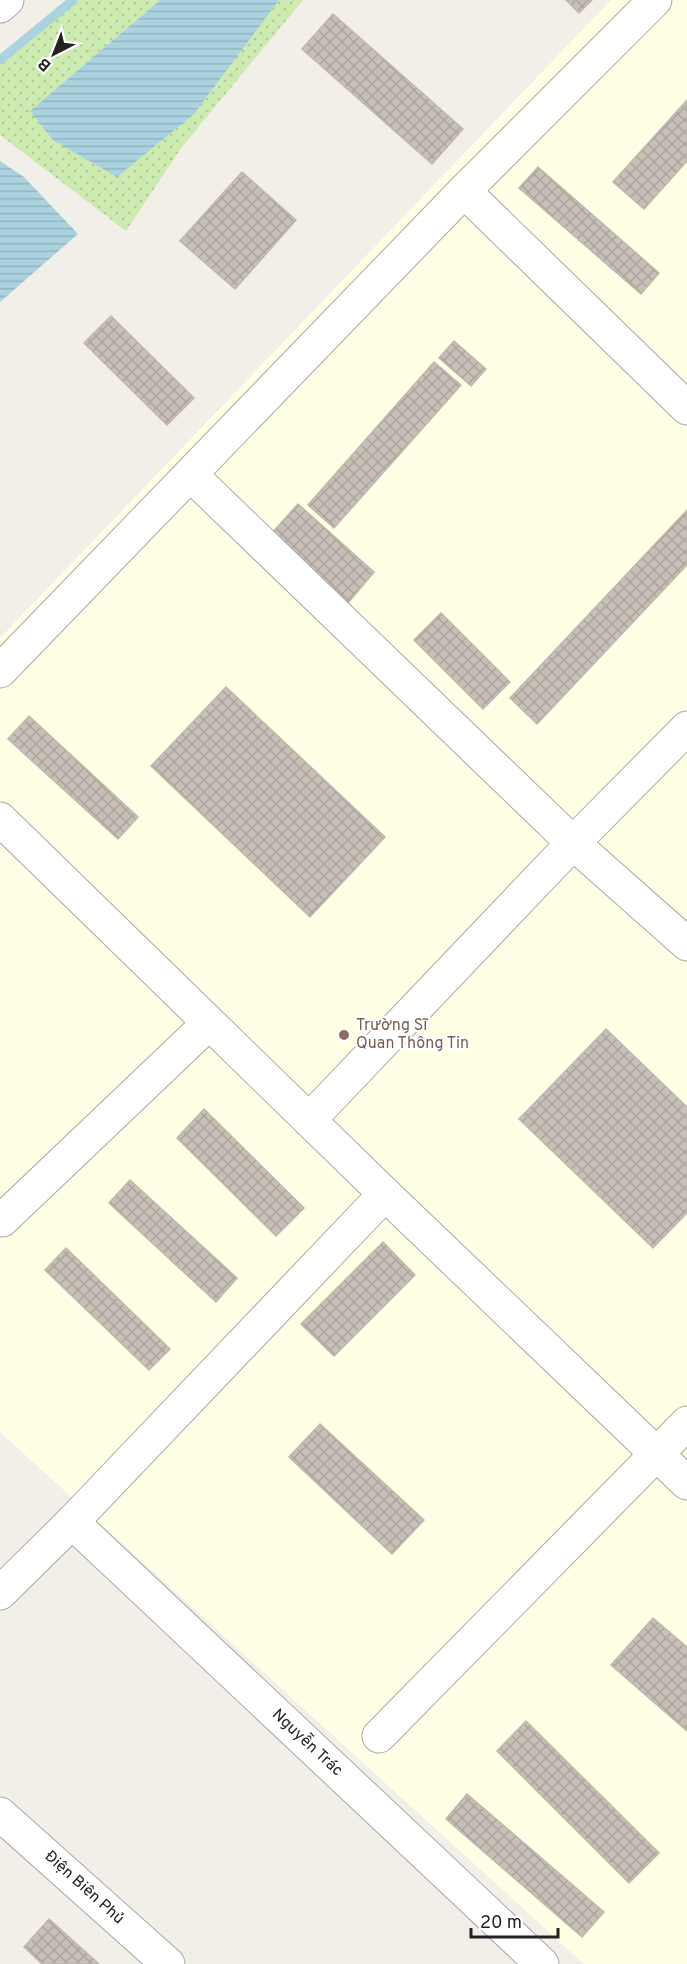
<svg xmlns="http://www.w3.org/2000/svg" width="687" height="1964" font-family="Overpass,sans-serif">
<defs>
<pattern id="grass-dots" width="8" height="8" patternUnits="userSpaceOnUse" patternTransform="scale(1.5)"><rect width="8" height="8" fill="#cdebb0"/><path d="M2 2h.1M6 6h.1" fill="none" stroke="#b0c997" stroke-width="1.8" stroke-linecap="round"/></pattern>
<pattern id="water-rules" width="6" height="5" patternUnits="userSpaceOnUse" patternTransform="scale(1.5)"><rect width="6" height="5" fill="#aad3df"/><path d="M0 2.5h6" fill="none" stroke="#92b5bf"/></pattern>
<pattern id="building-cross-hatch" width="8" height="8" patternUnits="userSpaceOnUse" patternTransform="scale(1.5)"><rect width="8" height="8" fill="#c7bfb8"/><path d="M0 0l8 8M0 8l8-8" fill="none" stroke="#aba49e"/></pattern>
</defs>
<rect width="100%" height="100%" fill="#f2efe9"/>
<polygon fill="#ffffe5" points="611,0 687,0 687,1964 584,1964 0,1432 0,638"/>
<polygon fill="url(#grass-dots)" points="73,0 160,0 30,111 265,17 279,0 303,0 182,147 126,231 0,135 0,60"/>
<g fill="url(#water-rules)">
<polygon points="160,0 279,0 194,114 117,177 53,140 30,111"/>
<polygon points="0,161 24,177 78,234 0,302"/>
</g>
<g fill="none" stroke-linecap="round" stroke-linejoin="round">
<polyline stroke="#aad3df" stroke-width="9" points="0,60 73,0"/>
</g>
<g fill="url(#building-cross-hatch)" stroke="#c4b6ab" stroke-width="1.5">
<polygon points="566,0 592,0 579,13"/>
<polygon points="333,14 463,129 432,164 302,49"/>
<polygon points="687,100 687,161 644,209 613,182"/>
<polygon points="538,167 659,273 641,294 519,188"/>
<polygon points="242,172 296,220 235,289 180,241"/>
<polygon points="111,316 194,398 167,425 84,343"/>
<polygon points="454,341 486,369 471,386 439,358"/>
<polygon points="434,362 461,385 334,528 308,505"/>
<polygon points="298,504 374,572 348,603 271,534"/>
<polygon points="687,510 687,565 537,724 510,698"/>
<polygon points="441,613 510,682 483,709 414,640"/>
<polygon points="226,687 385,837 310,917 151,766"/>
<polygon points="29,716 138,817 118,839 8,739"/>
<polygon points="606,1029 687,1107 687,1213 653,1248 519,1119"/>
<polygon points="204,1109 304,1208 276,1236 177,1138"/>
<polygon points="130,1180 237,1278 216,1302 109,1203"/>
<polygon points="383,1242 415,1275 334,1356 301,1324"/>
<polygon points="66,1248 170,1349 149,1370 45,1270"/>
<polygon points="320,1424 424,1520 392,1554 289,1457"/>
<polygon points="653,1618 687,1647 687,1731 611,1665"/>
<polygon points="526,1721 659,1853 629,1883 497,1751"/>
<polygon points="467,1794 604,1912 582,1937 446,1819"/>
<polygon points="49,1919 99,1964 42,1964 24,1947"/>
</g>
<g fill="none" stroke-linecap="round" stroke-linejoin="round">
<g stroke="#a9a9a9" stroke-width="35">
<g id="minor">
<polyline points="0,6 7,0"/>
<polyline points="464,191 687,408"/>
<polyline points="191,475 573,843 687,944"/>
<polyline points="0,671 464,191 655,0"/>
<polyline points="0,819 385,1194 687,1483"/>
<polyline points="309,1120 573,843 687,728"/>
<polyline points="0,1218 2,1220 209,1023"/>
<polyline points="72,1522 542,1964"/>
<polyline points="0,1593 72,1522 385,1194"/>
<polyline points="379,1736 687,1423"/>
<polyline points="0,1814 168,1964"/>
</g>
</g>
<use href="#minor" stroke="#fff" stroke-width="33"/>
</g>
<circle fill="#8d6e63" stroke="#fff" stroke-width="2" cx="344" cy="1035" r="6"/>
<g text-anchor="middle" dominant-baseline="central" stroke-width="4.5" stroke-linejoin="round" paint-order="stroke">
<g font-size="16" fill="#785e54" stroke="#fff" text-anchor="start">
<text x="356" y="1026">Trường Sĩ<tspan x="356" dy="18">Quan Thông Tin</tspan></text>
</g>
<g font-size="16" fill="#222" stroke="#fff">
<text transform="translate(307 1743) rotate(43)">Nguyễn Trác</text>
<text transform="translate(84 1888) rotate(42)">Điện Biên Phủ</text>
</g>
</g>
<g transform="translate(54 54) rotate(222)" stroke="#ffffff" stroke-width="4.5" paint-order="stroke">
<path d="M0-4.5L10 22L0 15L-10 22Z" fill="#222222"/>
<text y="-9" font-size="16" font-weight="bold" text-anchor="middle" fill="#222222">B</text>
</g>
<path d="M471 1928v9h87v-9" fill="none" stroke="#222222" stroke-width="3"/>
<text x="480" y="1928" font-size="18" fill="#222222" stroke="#ffffff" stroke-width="4.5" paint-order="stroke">20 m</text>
</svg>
